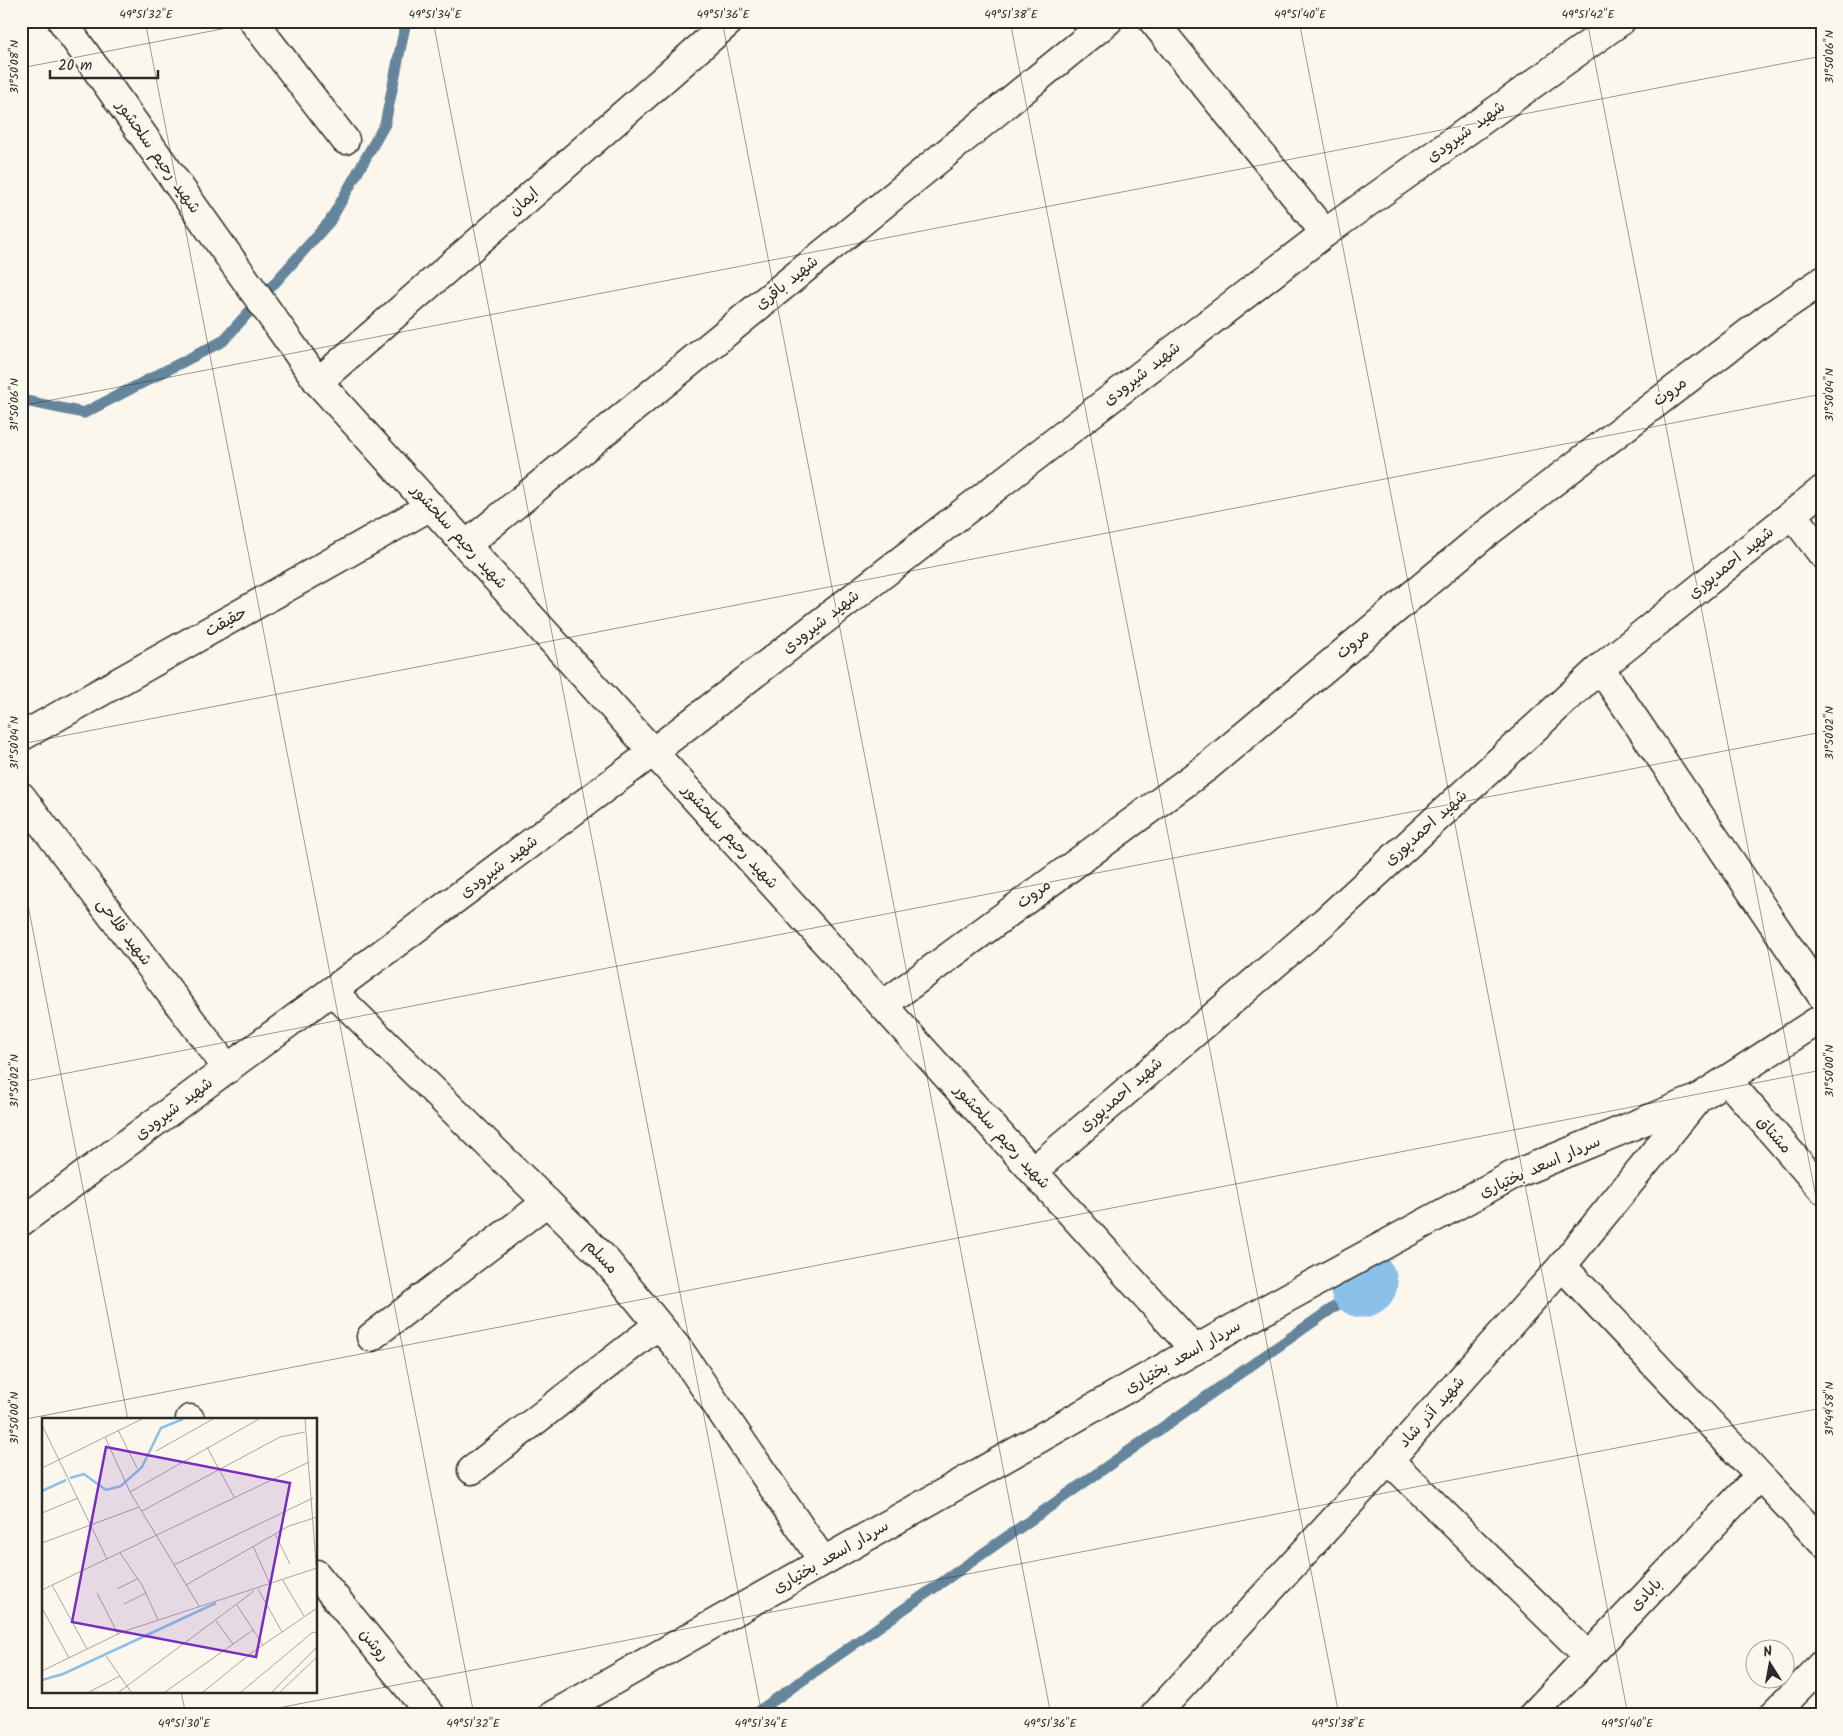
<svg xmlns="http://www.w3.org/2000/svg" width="1843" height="1736" font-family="Kalam,'Playpen Sans Arabic',sans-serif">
<rect width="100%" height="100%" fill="#fbf7ec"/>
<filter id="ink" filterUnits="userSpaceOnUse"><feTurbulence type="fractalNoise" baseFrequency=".02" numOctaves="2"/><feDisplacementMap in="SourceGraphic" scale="10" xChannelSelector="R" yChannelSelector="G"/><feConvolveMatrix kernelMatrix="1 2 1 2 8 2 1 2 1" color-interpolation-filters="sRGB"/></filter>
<g filter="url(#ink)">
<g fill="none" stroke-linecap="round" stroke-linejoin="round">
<g stroke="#65859c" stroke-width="11">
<polyline points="21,400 84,413 223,341 330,221 385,124 406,21"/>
<polyline points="753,1715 1337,1305 1362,1285"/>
</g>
<polyline stroke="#8bc1e8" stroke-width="65" points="1362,1285 1365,1283"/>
<g stroke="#2b2b2b" stroke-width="31">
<g id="minor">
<polyline points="62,21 318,382 1195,1350"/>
<polyline points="253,21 345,140"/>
<polyline points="1153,21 1325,233"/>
<polyline points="318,382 730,21"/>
<polyline points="1792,514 1822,554"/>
<polyline points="466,545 1108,21"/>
<polyline points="1600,668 1822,996"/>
<polyline points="21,737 431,506"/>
<polyline points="21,796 228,1069"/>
<polyline points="332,991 604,1258 680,1351 823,1561"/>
<polyline points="883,1005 1207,767 1483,536 1769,317 1822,281"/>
<polyline points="1727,1080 1822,1189"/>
<polyline points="1033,1171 1324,922 1600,668 1822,490"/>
<polyline points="21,1222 653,752 1325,233 1621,21"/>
<polyline points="1562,1266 1822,1542"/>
<polyline points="371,1337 547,1202"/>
<polyline points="190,1419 190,1420"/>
<polyline points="1389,1460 1588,1656"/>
<polyline points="472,1470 658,1325"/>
<polyline points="316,1574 431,1715"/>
<polyline points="553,1715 1274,1305 1511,1176 1697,1099 1822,1018"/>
<polyline points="1155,1715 1389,1460 1562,1266 1696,1101"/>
<polyline points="1533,1715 1759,1476"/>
<polyline points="1773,1715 1822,1665"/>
</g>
</g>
<use href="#minor" stroke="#fbf7ec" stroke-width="28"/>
</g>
</g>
<path fill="none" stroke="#2b2b2b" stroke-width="1" stroke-opacity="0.45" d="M145,21L474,1715M433,21L762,1715M722,21L1051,1715M1010,21L1339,1715M1299,21L1628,1715M1587,21L1822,1228M21,68L263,21M21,406L1822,56M21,744L1822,394M21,869L128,1420M21,1082L1822,732M21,1420L1822,1070M181,1692L186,1715M242,1715L1822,1408"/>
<g text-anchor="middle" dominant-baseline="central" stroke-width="4" stroke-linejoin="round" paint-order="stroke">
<g font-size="16" fill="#2b2b2b" stroke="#fbf7ec">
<text transform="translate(1466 132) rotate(-36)">شهید شیرودی</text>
<text transform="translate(158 157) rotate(55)">شهید رحیم سلحشور</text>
<text transform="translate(524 202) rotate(-41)">ایمان</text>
<text transform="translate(787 283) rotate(-39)">شهید باقری</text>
<text transform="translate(1142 374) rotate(-38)">شهید شیرودی</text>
<text transform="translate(1670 392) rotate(-37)">مروت</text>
<text transform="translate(459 537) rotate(48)">شهید رحیم سلحشور</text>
<text transform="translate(1731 563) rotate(-39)">شهید احمدپوری</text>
<text transform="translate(226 622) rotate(-29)">حقیقت</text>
<text transform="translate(821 622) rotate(-38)">شهید شیرودی</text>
<text transform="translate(1353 644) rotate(-40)">مروت</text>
<text transform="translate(1426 828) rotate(-42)">شهید احمدپوری</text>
<text transform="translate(730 837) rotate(48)">شهید رحیم سلحشور</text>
<text transform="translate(499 867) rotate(-37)">شهید شیرودی</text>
<text transform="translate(1034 894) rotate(-36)">مروت</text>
<text transform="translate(124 932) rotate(53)">شهید فلاحی</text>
<text transform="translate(1121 1095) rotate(-41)">شهید احمدپوری</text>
<text transform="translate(174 1109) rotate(-37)">شهید شیرودی</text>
<text transform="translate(1774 1135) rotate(49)">مشتاق</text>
<text transform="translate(1002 1137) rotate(48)">شهید رحیم سلحشور</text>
<text transform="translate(1540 1167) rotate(-24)">سردار اسعد بختیاری</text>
<text transform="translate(601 1257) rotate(47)">مسلم</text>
<text transform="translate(1183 1357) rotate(-30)">سردار اسعد بختیاری</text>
<text transform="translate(1432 1412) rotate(-48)">شهید آذر شاد</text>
<text transform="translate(831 1557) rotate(-30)">سردار اسعد بختیاری</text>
<text transform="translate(1646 1595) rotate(-46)">بابادی</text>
<text transform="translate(374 1645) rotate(51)">روشن</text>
</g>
</g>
<g transform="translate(42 1418)">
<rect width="275" height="275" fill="#fbf7ec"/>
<path fill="none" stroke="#8bc1e8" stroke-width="2.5" d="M28,60L42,56L64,72L79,68L100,49L119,10L141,1M0,73L24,62M0,262L21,256L174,185"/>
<path fill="none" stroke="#a8a59f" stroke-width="1" d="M263,1L275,159M0,7L65,141M76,12L95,50M63,19L88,74L157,188M165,29L192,79M114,33L171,1M0,50L100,1M88,74L217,1M100,93L238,19L263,14M0,95L36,80M233,116L248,146M0,125L97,89M211,128L228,166M78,135L100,167L116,202M132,147L271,80M240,161L262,198M10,167L45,231M144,167L247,108L275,99M75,171L95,161M216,171L240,214M0,172L267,44M55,175L76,216M82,186L104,175M195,187L221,227M0,190L27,240M174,203L191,226M64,238L89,274M0,253L80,214L275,150M47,274L78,258M77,274L212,173M123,274L211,212M161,274L208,236L275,190M199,274L271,214L275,215M230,274L275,229M238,274L275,239"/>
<path fill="#7b2cbf" fill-opacity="0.15" stroke="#7b2cbf" stroke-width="2.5" d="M64,29L248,65L214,239L30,204Z"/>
<rect width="275" height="275" fill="none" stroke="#2b2b2b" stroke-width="2.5"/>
</g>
<rect width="1843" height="1736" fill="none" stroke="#fbf7ec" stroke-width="55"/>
<g transform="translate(1770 1664) rotate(349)"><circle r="24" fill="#fbf7ec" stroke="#a8a59f"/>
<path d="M0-4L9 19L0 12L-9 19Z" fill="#2b2b2b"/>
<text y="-8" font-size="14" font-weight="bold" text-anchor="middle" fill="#2b2b2b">N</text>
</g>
<path d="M50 70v8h108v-8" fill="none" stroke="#2b2b2b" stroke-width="2.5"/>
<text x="58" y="70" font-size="15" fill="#2b2b2b" stroke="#fbf7ec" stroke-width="4" paint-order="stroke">20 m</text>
<rect x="28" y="28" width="1788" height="1680" fill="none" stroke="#2b2b2b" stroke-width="2"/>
<g font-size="12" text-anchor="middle" fill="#2b2b2b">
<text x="146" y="18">49°51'32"E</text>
<text x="435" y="18">49°51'34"E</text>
<text x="723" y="18">49°51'36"E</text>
<text x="1011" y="18">49°51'38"E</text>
<text x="1300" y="18">49°51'40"E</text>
<text x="1588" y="18">49°51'42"E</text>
<text transform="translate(1829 57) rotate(-90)" y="4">31°50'06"N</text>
<text transform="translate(14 67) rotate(-90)" y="4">31°50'08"N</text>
<text transform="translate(1829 395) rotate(-90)" y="4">31°50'04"N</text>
<text transform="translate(14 405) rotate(-90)" y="4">31°50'06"N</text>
<text transform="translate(1829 733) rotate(-90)" y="4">31°50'02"N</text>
<text transform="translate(14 743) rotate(-90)" y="4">31°50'04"N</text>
<text transform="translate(1829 1071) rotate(-90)" y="4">31°50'00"N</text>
<text transform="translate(14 1081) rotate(-90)" y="4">31°50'02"N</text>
<text transform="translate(1829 1409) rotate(-90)" y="4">31°49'58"N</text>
<text transform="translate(14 1418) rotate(-90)" y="4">31°50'00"N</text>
<text x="184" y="1727">49°51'30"E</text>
<text x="473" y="1727">49°51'32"E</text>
<text x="761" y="1727">49°51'34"E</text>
<text x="1050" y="1727">49°51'36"E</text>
<text x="1338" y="1727">49°51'38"E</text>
<text x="1627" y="1727">49°51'40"E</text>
</g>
</svg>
